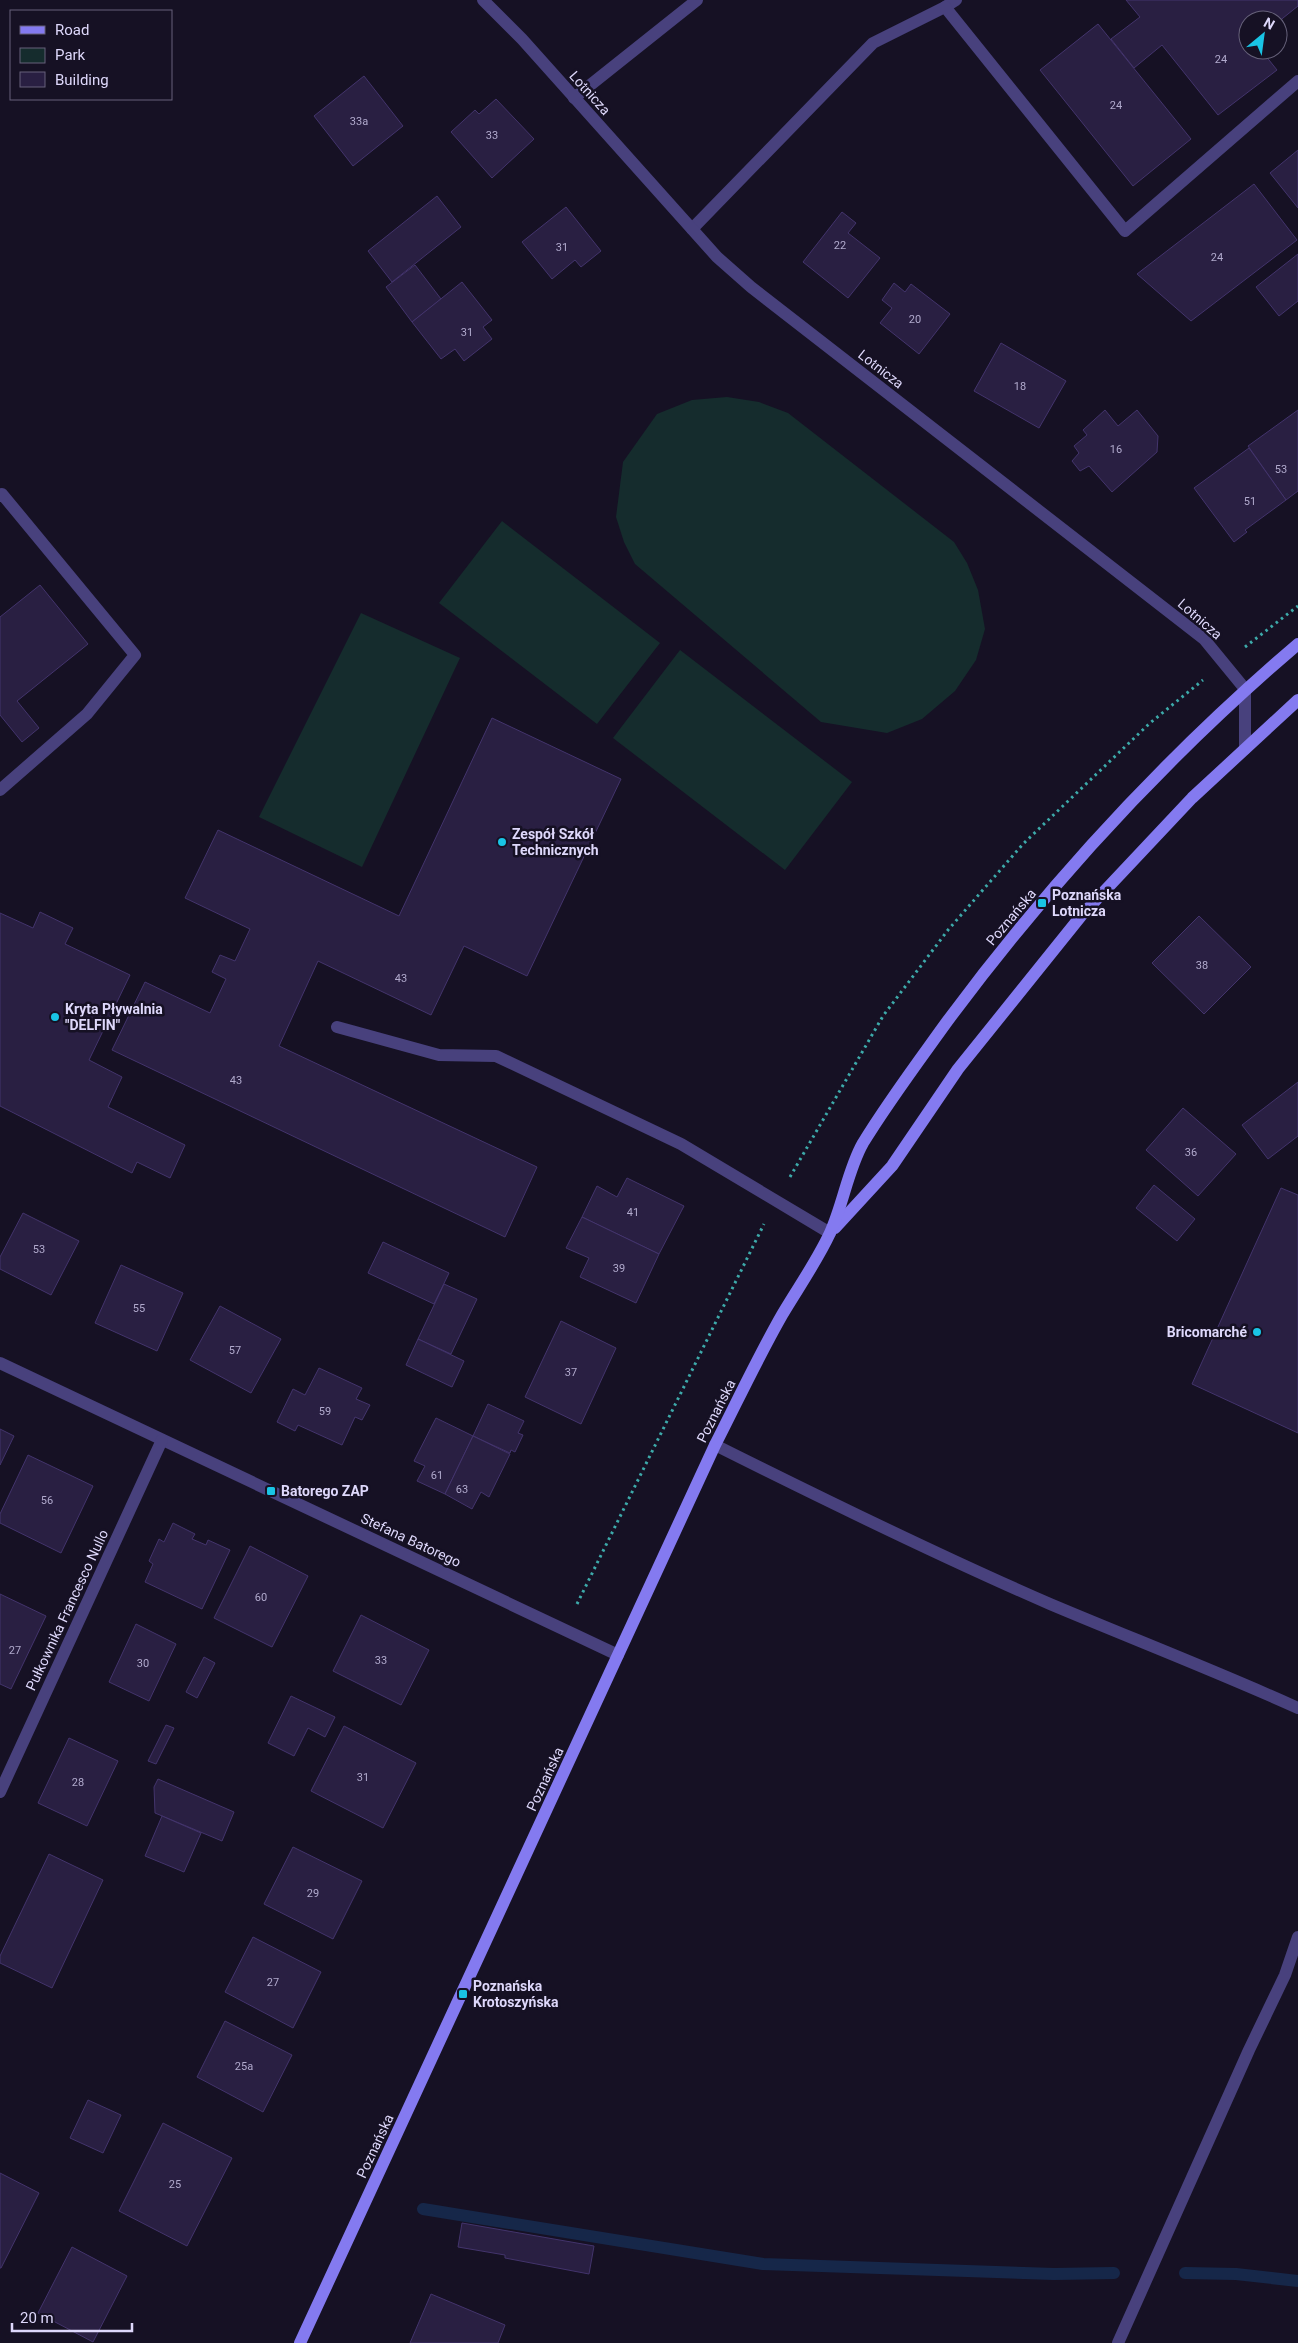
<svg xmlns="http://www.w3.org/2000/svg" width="1298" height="2343" font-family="Roboto,sans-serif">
<rect width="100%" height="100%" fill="#161124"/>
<g fill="#152c2d">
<polygon points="727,397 759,402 788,413 954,542 967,563 978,590 985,629 976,660 955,691 922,719 887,733 821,722 635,564 624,542 616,517 623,462 657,414 692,400"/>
<polygon points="502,521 660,643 597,724 439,603"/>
<polygon points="361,613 460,658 362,867 259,817"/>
<polygon points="680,650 852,782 785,870 613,738"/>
</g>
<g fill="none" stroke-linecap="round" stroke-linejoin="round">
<g stroke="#162749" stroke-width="12">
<polyline points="423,2209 763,2264 1054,2274 1114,2273"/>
<polyline points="1185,2273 1236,2274 1298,2281"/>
</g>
</g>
<g fill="#291f42" stroke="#43346c">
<polygon points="1126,0 1298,0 1298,6 1278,22 1278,20 1248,20 1248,50 1261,50 1277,70 1218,115 1162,45 1134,68 1111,39 1140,17"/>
<polygon points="1098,24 1191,139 1133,186 1040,70"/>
<polygon points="364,76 403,126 353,166 314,116"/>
<polygon points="496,99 534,139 492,178 451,132 475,110 479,114"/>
<polygon points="1298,150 1298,208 1270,173"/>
<polygon points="1254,184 1297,240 1191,321 1137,274"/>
<polygon points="437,196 461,227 392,282 368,251"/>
<polygon points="566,207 601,251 581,267 575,260 552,279 522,242"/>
<polygon points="842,212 856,223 848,233 880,258 848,298 803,262"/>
<polygon points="1298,254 1298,301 1279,316 1256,287"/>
<polygon points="415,265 441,299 412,322 386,287"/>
<polygon points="462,282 492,320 483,327 492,339 464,361 455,349 441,359 412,322"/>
<polygon points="894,283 905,292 911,284 950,314 919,354 880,323 892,308 882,300"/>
<polygon points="1001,343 1066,381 1039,428 974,391"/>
<polygon points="1105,410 1118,426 1137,410 1158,436 1157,452 1112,492 1089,466 1080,471 1072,461 1079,453 1074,446 1087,435 1083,430"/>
<polygon points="1298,410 1298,491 1286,500 1248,446"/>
<polygon points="1249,448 1286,500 1245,530 1247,532 1234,542 1194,488"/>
<polygon points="40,585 88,644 17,701 39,728 22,742 0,715 0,617"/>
<polygon points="492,718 621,779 527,976 464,946 431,1015 318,961 279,1046 537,1167 505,1237 112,1050 145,982 210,1013 226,979 212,972 220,955 235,961 250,929 185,898 218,830 399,916"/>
<polygon points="40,912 73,928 65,944 130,975 89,1060 122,1077 108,1107 185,1145 170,1178 137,1162 132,1173 0,1106 0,913 33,928"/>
<polygon points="1199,916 1251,967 1204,1014 1152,963"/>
<polygon points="1298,1082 1298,1136 1268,1159 1242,1125"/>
<polygon points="1183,1108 1236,1154 1198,1196 1146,1150"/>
<polygon points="627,1178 684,1206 659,1254 582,1217 597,1186 617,1197"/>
<polygon points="1154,1185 1195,1219 1177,1241 1136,1208"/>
<polygon points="1281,1188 1298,1195 1298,1433 1192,1384"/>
<polygon points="23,1213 79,1241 51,1295 0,1269 0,1257"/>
<polygon points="582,1217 659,1254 636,1303 580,1277 589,1258 566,1248"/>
<polygon points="383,1242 449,1273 434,1304 368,1273"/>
<polygon points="121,1265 183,1293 157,1351 95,1323"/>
<polygon points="444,1284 477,1299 451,1354 418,1339"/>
<polygon points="220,1306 281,1339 251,1393 190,1360"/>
<polygon points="561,1321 616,1348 581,1424 525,1397"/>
<polygon points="418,1339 464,1361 452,1387 406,1365"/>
<polygon points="319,1368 362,1388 356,1399 370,1405 362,1420 355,1417 342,1445 298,1425 295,1431 277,1422 293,1389 305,1395"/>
<polygon points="488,1404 524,1421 518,1433 523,1435 515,1452 511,1450 510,1453 473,1436"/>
<polygon points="436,1418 473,1436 445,1494 417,1481 425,1466 414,1461"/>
<polygon points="0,1429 14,1436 0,1465"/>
<polygon points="473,1436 510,1454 489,1497 481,1492 472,1509 445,1494"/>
<polygon points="28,1455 93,1486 61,1553 0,1523 0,1514"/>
<polygon points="173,1523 195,1534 192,1539 206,1545 208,1540 230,1550 202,1609 145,1582 153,1564 149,1561 159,1539 164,1542"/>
<polygon points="250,1546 308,1576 272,1647 214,1618"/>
<polygon points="0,1594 46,1616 11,1689 0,1684"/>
<polygon points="361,1615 429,1650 401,1705 333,1671"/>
<polygon points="136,1624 176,1644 149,1701 109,1682"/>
<polygon points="204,1657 215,1663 197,1698 186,1692"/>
<polygon points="291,1696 335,1717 325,1737 308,1728 294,1756 268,1743"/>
<polygon points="166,1725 174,1728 156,1764 148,1761"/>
<polygon points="344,1726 416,1763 383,1828 311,1791"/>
<polygon points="69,1738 118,1761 87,1826 38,1803"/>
<polygon points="158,1779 234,1812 222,1841 155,1813 154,1787"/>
<polygon points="162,1816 201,1833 184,1872 145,1856"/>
<polygon points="293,1847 362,1881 333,1939 264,1904"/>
<polygon points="49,1854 103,1880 52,1988 0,1963 0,1956"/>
<polygon points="253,1937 321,1972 293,2028 225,1992"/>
<polygon points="225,2021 292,2055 263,2112 197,2077"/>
<polygon points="88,2100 121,2115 103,2153 70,2138"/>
<polygon points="163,2123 232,2158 187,2246 119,2211"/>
<polygon points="0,2173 39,2193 1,2268 0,2268"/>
<polygon points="462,2223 594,2246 589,2274 505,2258 505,2255 458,2247"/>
<polygon points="72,2247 127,2276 93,2342 38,2313"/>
<polygon points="431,2294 505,2325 498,2343 410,2343"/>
</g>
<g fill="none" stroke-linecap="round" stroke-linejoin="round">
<g stroke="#3daaaa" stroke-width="3" stroke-dasharray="2.5 4" stroke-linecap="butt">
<polyline points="1245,647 1298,606"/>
<polyline points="790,1177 883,1016 948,930 1023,844 1150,723 1203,680"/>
<polyline points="577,1604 764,1224"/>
</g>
<g stroke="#48417d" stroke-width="12">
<polyline points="945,7 956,0"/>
<polyline points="574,98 697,0"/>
<polyline points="692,229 873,43 945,7 1125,231 1298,81"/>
<polyline points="0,496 2,494 135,655 87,714 0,790"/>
<polyline points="337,1027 439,1055 496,1056 681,1144 830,1233"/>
<path d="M715,1445C825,1500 937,1555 1050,1604C1133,1639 1216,1671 1298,1708"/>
<polyline points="1118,2343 1249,2050 1285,1975 1298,1937"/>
</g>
<g stroke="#48417d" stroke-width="12">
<polyline points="483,0 522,39 717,257 751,287 1204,639 1245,689 1245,749"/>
<polyline points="0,1363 618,1655"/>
<polyline points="0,1792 162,1440"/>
</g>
<g stroke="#847af0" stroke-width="12">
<polyline points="835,1228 892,1166 958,1069 1081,916 1192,798 1298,700"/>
<path d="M300,2343L715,1445C737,1402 758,1357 782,1315C798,1288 817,1261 830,1233C843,1205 848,1169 863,1143C888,1102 918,1062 946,1023C1048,885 1167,756 1298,644"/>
</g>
</g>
<g fill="#19c4e5" stroke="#161124" stroke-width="2">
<circle cx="502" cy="842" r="5"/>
<rect x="1037" y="898" width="10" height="10" rx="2.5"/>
<circle cx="55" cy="1017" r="5"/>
<circle cx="1257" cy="1332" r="5"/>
<rect x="266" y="1486" width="10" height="10" rx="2.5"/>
<rect x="458" y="1989" width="10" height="10" rx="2.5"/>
</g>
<g text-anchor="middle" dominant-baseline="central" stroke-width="5" stroke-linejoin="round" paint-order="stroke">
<g font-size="11" fill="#b1aacd">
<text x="1221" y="59">24</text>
<text x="1116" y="105">24</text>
<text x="359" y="121">33a</text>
<text x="492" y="135">33</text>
<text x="840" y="245">22</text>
<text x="562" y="247">31</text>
<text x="1217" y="257">24</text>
<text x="915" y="319">20</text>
<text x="467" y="332">31</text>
<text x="1020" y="386">18</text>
<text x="1116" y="449">16</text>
<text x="1281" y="469">53</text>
<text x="1250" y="501">51</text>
<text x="1202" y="965">38</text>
<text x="401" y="978">43</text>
<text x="236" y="1080">43</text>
<text x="1191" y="1152">36</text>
<text x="633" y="1212">41</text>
<text x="39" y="1249">53</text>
<text x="619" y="1268">39</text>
<text x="139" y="1308">55</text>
<text x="235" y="1350">57</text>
<text x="571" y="1372">37</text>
<text x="325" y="1411">59</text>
<text x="437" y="1475">61</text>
<text x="462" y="1489">63</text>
<text x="47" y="1500">56</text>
<text x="261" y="1597">60</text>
<text x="15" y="1650">27</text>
<text x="381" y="1660">33</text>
<text x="143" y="1663">30</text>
<text x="363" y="1777">31</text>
<text x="78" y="1782">28</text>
<text x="313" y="1893">29</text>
<text x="273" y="1982">27</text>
<text x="244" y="2066">25a</text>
<text x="175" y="2184">25</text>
</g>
<g font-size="14" fill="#ded8fb" stroke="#161124">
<text transform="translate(590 93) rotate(48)">Lotnicza</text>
<text transform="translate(881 369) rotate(38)">Lotnicza</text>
<text transform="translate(1200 619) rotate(41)">Lotnicza</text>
<text transform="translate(1011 917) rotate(-50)">Poznańska</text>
<text transform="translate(716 1411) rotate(-63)">Poznańska</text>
<text transform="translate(411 1540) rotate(25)">Stefana Batorego</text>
<text transform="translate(67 1610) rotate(-65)">Pułkownika Francesco Nullo</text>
<text transform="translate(545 1779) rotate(-65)">Poznańska</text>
<text transform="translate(375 2146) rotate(-65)">Poznańska</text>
</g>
<g font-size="14" font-weight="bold" fill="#ded8fb" stroke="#161124" text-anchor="start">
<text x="512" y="834">Zespół Szkół<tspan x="512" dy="16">Technicznych</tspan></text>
<text x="1052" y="895">Poznańska<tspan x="1052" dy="16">Lotnicza</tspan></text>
<text x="65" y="1009">Kryta Pływalnia<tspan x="65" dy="16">"DELFIN"</tspan></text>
<text x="1247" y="1332" text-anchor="end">Bricomarché</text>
<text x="281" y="1491">Batorego ZAP</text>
<text x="473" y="1986">Poznańska<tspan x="473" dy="16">Krotoszyńska</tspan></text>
</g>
</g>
<rect x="10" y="10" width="162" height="90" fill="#161124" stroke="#66617a"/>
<rect x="20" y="26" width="25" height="8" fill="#847af0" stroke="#66617a"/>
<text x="55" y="35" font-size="15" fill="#ded8fb">Road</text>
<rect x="20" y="48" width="25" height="15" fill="#152c2d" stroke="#66617a"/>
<text x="55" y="60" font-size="15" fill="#ded8fb">Park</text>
<rect x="20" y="72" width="25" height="15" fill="#291f42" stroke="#66617a"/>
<text x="55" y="85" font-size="15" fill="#ded8fb">Building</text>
<g transform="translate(1263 35) rotate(29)"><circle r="24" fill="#161124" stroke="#66617a"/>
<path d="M0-4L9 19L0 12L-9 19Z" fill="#19c4e5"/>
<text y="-8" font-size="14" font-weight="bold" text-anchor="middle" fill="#ded8fb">N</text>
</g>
<path d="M12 2323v8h120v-8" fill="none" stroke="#ded8fb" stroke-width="2.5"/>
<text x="20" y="2323" font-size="15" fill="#ded8fb" stroke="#161124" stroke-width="4" paint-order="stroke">20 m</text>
</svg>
